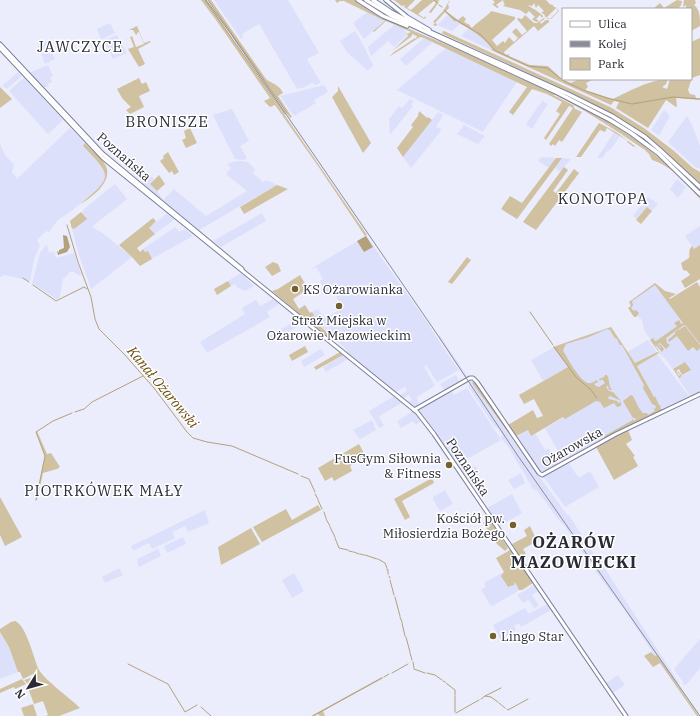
<svg xmlns="http://www.w3.org/2000/svg" width="700" height="716" font-family="'IBM Plex Serif',serif">
<rect width="100%" height="100%" fill="#ebedfd"/>
<g fill="#dde0fb">
<polygon points="214,0 288,0 319,53 307,59 321,83 314,85 313,82 305,87 297,89 259,24 242,34 243,38 241,39"/>
<polygon points="367,12 385,21 364,39 353,23"/>
<polygon points="448,15 455,22 456,21 460,24 452,31 437,25"/>
<polygon points="110,23 115,33 102,39 100,38 97,29"/>
<polygon points="394,25 403,28 408,34 394,47 388,41 371,56 368,47"/>
<polygon points="469,28 484,39 492,49 491,50 461,36"/>
<polygon points="355,31 360,39 373,65 370,69 367,70 347,52 340,41"/>
<polygon points="117,35 127,53 113,59 104,40"/>
<polygon points="424,38 433,42 406,66 400,59"/>
<polygon points="46,41 55,59 45,64 38,45"/>
<polygon points="446,48 517,82 483,132 397,90"/>
<polygon points="48,65 53,75 50,78 52,82 48,84 49,86 43,88 29,73"/>
<polygon points="18,72 22,76 7,89 2,86"/>
<polygon points="24,78 63,120 48,134 10,92 10,90"/>
<polygon points="324,85 328,92 314,100 316,103 294,116 280,96"/>
<polygon points="410,99 414,101 411,104 413,106 390,135 389,119 399,106 402,108"/>
<polygon points="542,101 548,104 532,129 526,124"/>
<polygon points="232,109 249,141 240,146 247,158 244,160 235,159 213,115"/>
<polygon points="664,110 670,116 659,136 651,130"/>
<polygon points="438,112 443,115 436,127 441,128 440,132 411,168 403,157"/>
<polygon points="687,116 692,125 700,146 700,169 694,166 668,142"/>
<polygon points="464,125 485,136 478,144 457,134"/>
<polygon points="70,128 85,143 83,146 105,171 105,178 104,182 74,209 58,220 49,232 46,231 37,240 40,245 34,260 30,281 5,275 0,277 0,144 5,155 14,165 12,172 17,179"/>
<polygon points="614,132 620,136 611,149 606,152 603,158 597,158"/>
<polygon points="541,157 556,158 549,168 538,161"/>
<polygon points="562,158 571,159 560,172 555,168"/>
<polygon points="236,161 243,161 249,163 255,169 253,173 263,182 267,180 268,182 269,181 277,185 199,230 163,200 174,189 206,216 247,191 226,174 231,168 227,164"/>
<polygon points="151,176 154,179 150,184 157,191 162,198 161,199 142,184"/>
<polygon points="677,179 686,187 678,198 670,189"/>
<polygon points="115,184 127,199 94,225 93,228 101,232 132,257 91,289 78,252 71,225 71,220 83,212 84,209"/>
<polygon points="648,197 658,204 652,211 647,207 637,219 633,216"/>
<polygon points="167,213 175,219 155,234 149,228"/>
<polygon points="262,213 266,221 221,247 213,241"/>
<polygon points="700,226 700,245 694,249 685,236"/>
<polygon points="175,227 179,232 185,229 193,236 152,259 148,251 145,252 143,249"/>
<polygon points="366,236 427,322 446,352 459,370 437,382 426,365 424,366 435,386 417,397 419,406 414,407 408,402 412,400 409,395 403,398 400,395 407,391 405,387 396,392 348,353 346,349 321,327 312,312 318,309 324,318 343,308 332,289 326,293 320,281 323,279 316,267 313,269 312,268"/>
<polygon points="47,244 49,253 54,251 56,258 74,253 82,276 78,275 74,272 69,272 68,275 63,279 60,297 58,299 56,299 32,283 40,253"/>
<polygon points="241,273 254,286 245,291 238,288 235,284 231,286 228,281"/>
<polygon points="655,283 700,343 700,392 690,396 678,378 690,371 683,363 673,369 645,332 642,320 629,308 631,305 629,302"/>
<polygon points="273,299 279,304 267,312 270,317 207,353 200,342 245,314 242,308 256,300 260,306"/>
<polygon points="298,319 303,323 272,342 268,337"/>
<polygon points="611,327 627,352 648,340 655,349 656,352 635,363 659,410 605,437 602,439 563,460 545,428 598,398 577,376 557,346"/>
<polygon points="440,336 484,400 568,516 569,515 599,562 600,561 679,683 677,684 657,655 655,656 623,608 595,571 596,570 592,563 588,561 564,525 561,523 536,489 534,491 509,448 500,437 503,436 499,429 494,426 468,386 469,383 438,337"/>
<polygon points="553,348 568,367 543,381 531,360"/>
<polygon points="321,349 325,355 304,367 301,361"/>
<polygon points="657,354 689,396 661,410 637,365"/>
<polygon points="343,355 348,359 326,372 323,367"/>
<polygon points="456,375 460,383 445,391 440,384"/>
<polygon points="467,388 501,440 460,463 466,471 475,466 479,472 467,479 437,433 419,411 419,409 451,390 454,395"/>
<polygon points="394,396 402,403 379,416 384,426 379,428 369,411"/>
<polygon points="412,412 414,412 422,420 416,425 413,421 401,428 397,421"/>
<polygon points="372,420 376,430 360,439 353,430"/>
<polygon points="528,430 531,436 535,433 545,450 549,448 558,464 542,473 540,473 516,436"/>
<polygon points="568,463 579,478 590,471 599,487 565,507 543,476"/>
<polygon points="521,473 525,483 514,489 508,480"/>
<polygon points="445,490 453,504 440,511 433,499 433,497"/>
<polygon points="512,494 522,513 499,526 487,508"/>
<polygon points="205,510 209,523 188,532 185,526 172,532 175,538 152,549 149,543 133,551 131,546"/>
<polygon points="183,537 186,544 167,553 164,546"/>
<polygon points="158,549 161,556 139,567 137,559"/>
<polygon points="119,568 123,575 105,583 102,577"/>
<polygon points="507,570 520,590 492,606 490,605 481,589 486,587 484,583"/>
<polygon points="294,573 304,591 292,598 282,580"/>
<polygon points="534,585 538,591 532,595 539,606 534,608 529,600 523,603 517,595"/>
<polygon points="547,604 551,610 521,627 519,623 514,626 516,630 500,639 493,625 525,608 529,614"/>
<polygon points="0,632 9,647 18,672 0,679"/>
<polygon points="700,639 700,668 686,685 682,683 683,682 674,669"/>
<polygon points="618,675 625,685 613,693 606,683"/>
</g>
<g fill="#d0c1a1">
<polygon points="201,0 205,0 214,12 367,235 365,236 318,166 275,105 270,107 264,101 270,98 216,20"/>
<path d="M208,0H211L266,79C272,84 279,84 283,93L278,96L292,117L290,118Z"/>
<path d="M335,0H355L383,18L457,49L580,106C629,131 662,157 700,197V199C686,183 672,166 652,160L649,154L645,150C615,130 586,110 555,95H553L573,105L575,109L582,112L562,142L559,140L555,146L553,144L551,146L549,144L573,108L569,106L546,140L544,138L560,114L556,111L562,102L547,94L532,89L513,115L509,112L527,87L424,38L420,37L389,57L394,52L415,38L416,39L417,36L412,34V36L392,51L408,36L407,34L411,32L386,21L374,32L373,31L385,21L344,1H340L337,3Z"/>
<polygon points="394,0 415,0 407,8 411,10 422,0 440,0 438,1 439,2 431,13 430,13 429,12 436,3 434,1 418,14 424,18 425,16 426,18 424,19 404,7 405,5 402,6"/>
<path d="M493,0H546L551,5L552,4L554,7H555L559,11L551,19H547L548,18L550,19L558,11L556,8L546,18L544,14L541,13L544,11L538,5L536,8L534,3L532,6L527,5C532,8 537,10 543,16L542,18L540,15L536,19L539,21L536,22L532,19L535,17L529,11L526,14L520,10L503,6L506,3L504,4L503,0L496,5L499,7L497,8L492,4L495,3Z"/>
<polygon points="677,0 682,1 681,5 678,9 653,9 660,3 664,8"/>
<path d="M684,0H695L696,3L694,5C700,9 700,18 700,26L691,31V9H686V5L683,7Z"/>
<path d="M449,1L450,2L448,3L449,8L446,11L458,20L463,16L466,19L464,22L470,25V26L472,28C476,23 490,14 491,11L515,17V19L492,40L497,46L503,41L505,43L509,37L514,42L518,38L512,32L516,28L522,35L527,31L517,19L518,18L522,19L525,15L534,23H537L544,18L545,19L540,22L541,24L546,20H549V22L538,31L534,26L504,52V53L507,55L509,54V56L530,65L548,66L563,80L571,83L579,79H594L586,83L588,87L585,90L613,99C627,92 652,79 668,79L666,84L662,87L667,89L670,79H691V42L700,38V75L692,78L688,90L690,94L695,95L696,98L700,99V100L676,98L677,106L676,107L666,100L648,128L616,108L619,102L614,101L611,105L491,50L492,49C481,34 470,30 456,21L455,22L445,12L435,23L437,24L436,26L433,25L435,23L433,22L444,10Z"/>
<polygon points="137,26 144,43 150,41 151,42 138,49 145,64 139,67 128,49 134,47 130,37 132,36 136,47 144,44 139,32 137,33 137,35 136,35 133,30 129,30"/>
<polygon points="444,31 610,107 644,128 674,151 693,168 700,172 700,185 659,146 616,116 572,93 443,34 442,32"/>
<polygon points="139,78 142,84 146,82 150,91 139,96 144,107 130,114 126,110 131,107 122,98 117,89"/>
<polygon points="338,86 371,143 363,153 332,97 338,91"/>
<polygon points="0,87 12,99 0,108"/>
<polygon points="419,111 427,118 428,117 432,120 403,157 397,148 413,127 411,125 418,116"/>
<polygon points="599,123 616,132 635,146 634,147 627,142 628,141 607,128 605,132 600,130 581,157 576,157"/>
<polygon points="190,128 197,143 186,148 182,140 186,138 184,131"/>
<path d="M85,143C91,150 101,157 106,166C113,182 91,198 79,205C113,176 113,178 83,146Z"/>
<polygon points="168,152 179,172 174,175 172,171 169,173 160,161 164,158 163,156"/>
<polygon points="556,158 562,158 517,219 501,209 510,196 522,203"/>
<polygon points="564,167 568,170 553,191 556,193 574,169 579,173 536,230 523,222"/>
<polygon points="159,175 165,184 157,191 150,184"/>
<polygon points="277,185 288,189 244,214 240,207"/>
<polygon points="647,207 652,211 641,224 636,220"/>
<polygon points="81,212 87,219 74,229 73,228 72,229 70,221"/>
<polygon points="153,218 156,221 149,228 155,234 137,248 140,252 143,249 145,252 148,251 152,259 140,266 132,257 119,245"/>
<path d="M700,245V279L685,288L681,281L690,275L687,271L683,270L681,263L689,258C690,253 688,250 692,246L694,249Z"/>
<polygon points="467,257 471,260 452,284 448,282"/>
<polygon points="273,262 278,264 281,271 272,276 265,267"/>
<polygon points="300,275 308,289 293,299 299,309 305,305 310,313 312,312 321,327 332,337 332,341 272,291 278,289"/>
<polygon points="228,281 231,286 217,295 214,289"/>
<polygon points="697,282 700,287 700,344 686,326 684,325 666,338 667,343 670,345 666,349 660,343 658,344 660,348 661,348 659,345 660,344 664,349 662,352 656,345 655,345 663,358 650,340 653,338 655,341 656,341 676,327 677,326 674,323 679,320 681,324 683,323 655,285 632,301 633,305 631,308 634,311 636,310 639,313 636,317 634,317 628,308 631,306 629,302 655,283 665,291 676,294 669,298 670,299"/>
<polygon points="685,326 700,345 700,348 697,351 693,347 688,351 677,336 669,342 668,340 675,334 675,332"/>
<path d="M611,327L635,363L657,352L659,353L637,366L654,397L655,396L659,405L661,406L660,407L661,409H665L607,438L604,437L606,435L631,421L633,419L634,421L636,419L635,418H633L623,401L631,395L633,396L639,408L643,413H647L648,415L655,411L653,408L655,409L656,406L652,404L643,388L644,385L622,345H620L617,339L614,337L610,330L607,329L589,337L566,344L563,350C567,358 580,381 588,383C591,384 595,381 597,380L598,382L594,384L596,386L599,387L605,383L602,379L600,381L599,379L604,377L605,375H607C610,380 608,385 612,390H609L608,386L606,387L609,391L613,392L621,401L610,396L608,398L609,399L617,401L618,403L621,402V406L617,407L614,403L604,408L600,402L596,401L565,419L563,417L531,436L528,430L516,436L508,425L533,410L537,418L543,416L534,399L524,404L519,395L568,367L553,347Z"/>
<polygon points="305,346 308,352 292,361 289,355"/>
<polygon points="340,352 343,355 316,370 314,367"/>
<polygon points="685,362 691,370 682,375 679,369 676,371 679,376 680,375 677,371 678,371 682,376 679,378 673,369"/>
<polygon points="474,379 532,465 472,383 474,381"/>
<polygon points="628,430 632,440 626,444 635,456 633,457 638,466 614,480 596,447"/>
<polygon points="36,431 37,431 47,454 51,453 60,467 57,469 43,473 37,500 36,500 45,456"/>
<polygon points="359,444 366,457 350,466 352,471 334,481 332,477 325,481 318,468"/>
<polygon points="432,478 434,483 402,501 410,517 405,520 394,499"/>
<polygon points="0,497 22,537 5,546 0,535"/>
<polygon points="318,505 321,510 262,542 253,527 286,509 292,520"/>
<polygon points="490,520 508,548 505,551 497,544 483,523"/>
<polygon points="530,526 537,541 523,549 526,554 521,558 512,544 527,536 524,530"/>
<polygon points="251,528 260,544 221,565 218,547"/>
<polygon points="510,550 533,583 522,590 519,590 515,582 514,585 508,587 501,576 504,572 496,558"/>
<path d="M13,620C26,623 33,656 38,668C43,679 70,698 80,708L59,716H46L48,715L43,701L34,704L28,688V684L24,680L34,677L33,674L23,679L20,672H18L9,647L0,632V629L11,622L15,621Z"/>
<polygon points="651,652 655,656 657,655 699,716 697,716 660,663 653,667 644,656"/>
<polygon points="382,677 383,678 323,711 325,716 320,716 318,714 314,716 311,716"/>
<polygon points="22,679 26,684 15,689 14,687 0,693 0,689"/>
<polygon points="33,704 37,716 24,716 21,708"/>
</g>
<g fill="#b3a17c">
<polygon points="63,235 67,236 70,247 67,252 58,255 57,251 59,252 59,250 64,248"/>
<polygon points="366,236 373,247 364,252 357,241"/>
</g>
<g fill="none" stroke-linecap="round" stroke-linejoin="round">
<g stroke="#b3a17c" stroke-width="1">
<polyline points="205,0 285,114"/>
<polyline points="208,0 287,113"/>
<polyline points="434,0 437,3"/>
<polyline points="439,5 442,7"/>
<polyline points="444,10 453,18 481,35 496,51 528,66 547,68 564,81 583,90 607,98 632,104 673,97 700,99"/>
<polyline points="67,225 78,262 91,297 95,319 99,329 124,354 154,388 187,432 193,438 207,442 232,446 298,474"/>
<polyline points="23,278 29,282"/>
<polyline points="33,285 56,301 84,287 87,289"/>
<polyline points="530,312 553,345"/>
<polyline points="554,347 576,377 591,390 597,398"/>
<polyline points="75,412 84,409 92,402 143,376"/>
<polyline points="301,476 309,479 315,492"/>
<polyline points="315,494 318,499"/>
<polyline points="36,500 45,456 36,432 53,421 72,413"/>
<polyline points="318,500 322,509"/>
<polyline points="324,512 326,518"/>
<polyline points="326,519 330,526"/>
<polyline points="330,527 335,537"/>
<polyline points="335,538 339,548 348,550"/>
<polyline points="349,551 353,552"/>
<polyline points="354,552 359,554"/>
<polyline points="360,554 364,555"/>
<polyline points="365,555 374,558"/>
<polyline points="374,558 377,559"/>
<polyline points="378,559 385,563 387,568"/>
<polyline points="387,569 387,570"/>
<polyline points="388,570 388,574"/>
<polyline points="389,576 390,578"/>
<polyline points="390,580 394,595"/>
<polyline points="395,597 400,616"/>
<polyline points="400,617 402,622"/>
<polyline points="402,623 405,636"/>
<polyline points="406,637 410,652"/>
<polyline points="410,653 412,660"/>
<polyline points="413,662 414,668"/>
<polyline points="128,664 168,684 185,712 197,705"/>
<polyline points="414,669 425,673"/>
<polyline points="392,673 408,664"/>
<polyline points="427,673 435,675 442,680"/>
<polyline points="384,677 389,674"/>
<polyline points="443,681 445,682"/>
<polyline points="446,683 455,690 455,695"/>
<polyline points="455,696 455,712"/>
<polyline points="485,696 501,688"/>
<polyline points="481,699 485,696 491,697 498,702"/>
<polyline points="499,703 505,708"/>
<polyline points="201,707 211,716"/>
<polyline points="507,709 508,710 528,699"/>
<polyline points="456,713 479,700"/>
<polyline points="313,716 382,678"/>
</g>
<g stroke="#7d8098" stroke-width="5">
<g id="major">
<polyline points="0,44 103,154 242,269"/>
<polyline points="0,48 103,158 417,412 434,434 626,716"/>
<polyline points="414,410 470,378 473,378 477,382 539,473 542,475 616,434 700,394"/>
</g>
</g>
<g stroke="#7d8098" stroke-width="5.5">
<g id="highway">
<polyline points="358,0 383,16 407,26"/>
<polyline points="366,0 392,16 558,93 610,120 631,133 658,153 700,194"/>
<polyline points="373,0 391,12 420,27"/>
<polyline points="386,0 407,17 429,30"/>
<polyline points="428,31 570,95 612,116 645,137 660,150 700,187"/>
</g>
</g>
<use href="#major" stroke="#fff" stroke-width="3"/>
<use href="#highway" stroke="#fff" stroke-width="3.5"/>
<polyline stroke="#8a8c99" stroke-width="1" points="206,0 231,34 439,337 518,456 700,716"/>
</g>
<g fill="#76602f" stroke="#fff" stroke-width="1.5">
<circle cx="295" cy="289" r="4"/>
<circle cx="339" cy="306" r="4"/>
<circle cx="449" cy="465" r="4"/>
<circle cx="513" cy="525" r="4"/>
<circle cx="493" cy="636" r="4"/>
</g>
<g text-anchor="middle" dominant-baseline="central" stroke-width="3" stroke-linejoin="round" paint-order="stroke">
<g font-size="13" fill="#2a2b35" stroke="#fff">
<text transform="translate(124 157) rotate(41)">Poznańska</text>
<text transform="translate(572 447) rotate(-29)">Ożarowska</text>
<text transform="translate(468 467) rotate(56)">Poznańska</text>
</g>
<g font-size="13" fill="#2a2b35" stroke="#fff" text-anchor="start">
<text x="303" y="289">KS Ożarowianka</text>
<text x="339" y="320" text-anchor="middle">Straż Miejska w<tspan x="339" dy="15">Ożarowie Mazowieckim</tspan></text>
<text x="441" y="458" text-anchor="end">FusGym Siłownia<tspan x="441" dy="15">&amp; Fitness</tspan></text>
<text x="505" y="518" text-anchor="end">Kościół pw.<tspan x="505" dy="15">Miłosierdzia Bożego</tspan></text>
<text x="501" y="636">Lingo Star</text>
</g>
<g font-size="14" font-style="italic" fill="#684e0b" stroke="#fff">
<text transform="translate(163 387) rotate(50)">Kanał Ożarowski</text>
</g>
<g font-size="15" letter-spacing="1" fill="#2a2b35" stroke="#fff">
<text x="80" y="46">JAWCZYCE</text>
<text x="167" y="121">BRONISZE</text>
<text x="603" y="198">KONOTOPA</text>
<text x="104" y="490">PIOTRKÓWEK MAŁY</text>
</g>
<g font-size="17" font-weight="bold" letter-spacing="1" fill="#2a2b35" stroke="#fff">
<text x="574" y="542">OŻARÓW<tspan x="574" dy="20">MAZOWIECKI</tspan></text>
</g>
</g>
<rect x="562" y="8" width="130" height="72" fill="#ffffff" stroke="#aaaaae"/>
<rect x="570" y="21" width="20" height="6" fill="#ffffff" stroke="#aaaaae"/>
<text x="598" y="28" font-size="12" fill="#2a2b35">Ulica</text>
<rect x="570" y="41" width="20" height="6" fill="#8a8c99" stroke="#aaaaae"/>
<text x="598" y="48" font-size="12" fill="#2a2b35">Kolej</text>
<rect x="570" y="58" width="20" height="12" fill="#d0c1a1" stroke="#aaaaae"/>
<text x="598" y="68" font-size="12" fill="#2a2b35">Park</text>
<g transform="translate(28 688) rotate(233)" stroke="#ffffff" stroke-width="3" paint-order="stroke">
<path d="M0-3L7 15L0 10L-7 15Z" fill="#2a2b35"/>
<text y="-6" font-size="11" font-weight="bold" text-anchor="middle" fill="#2a2b35">N</text>
</g>
</svg>
